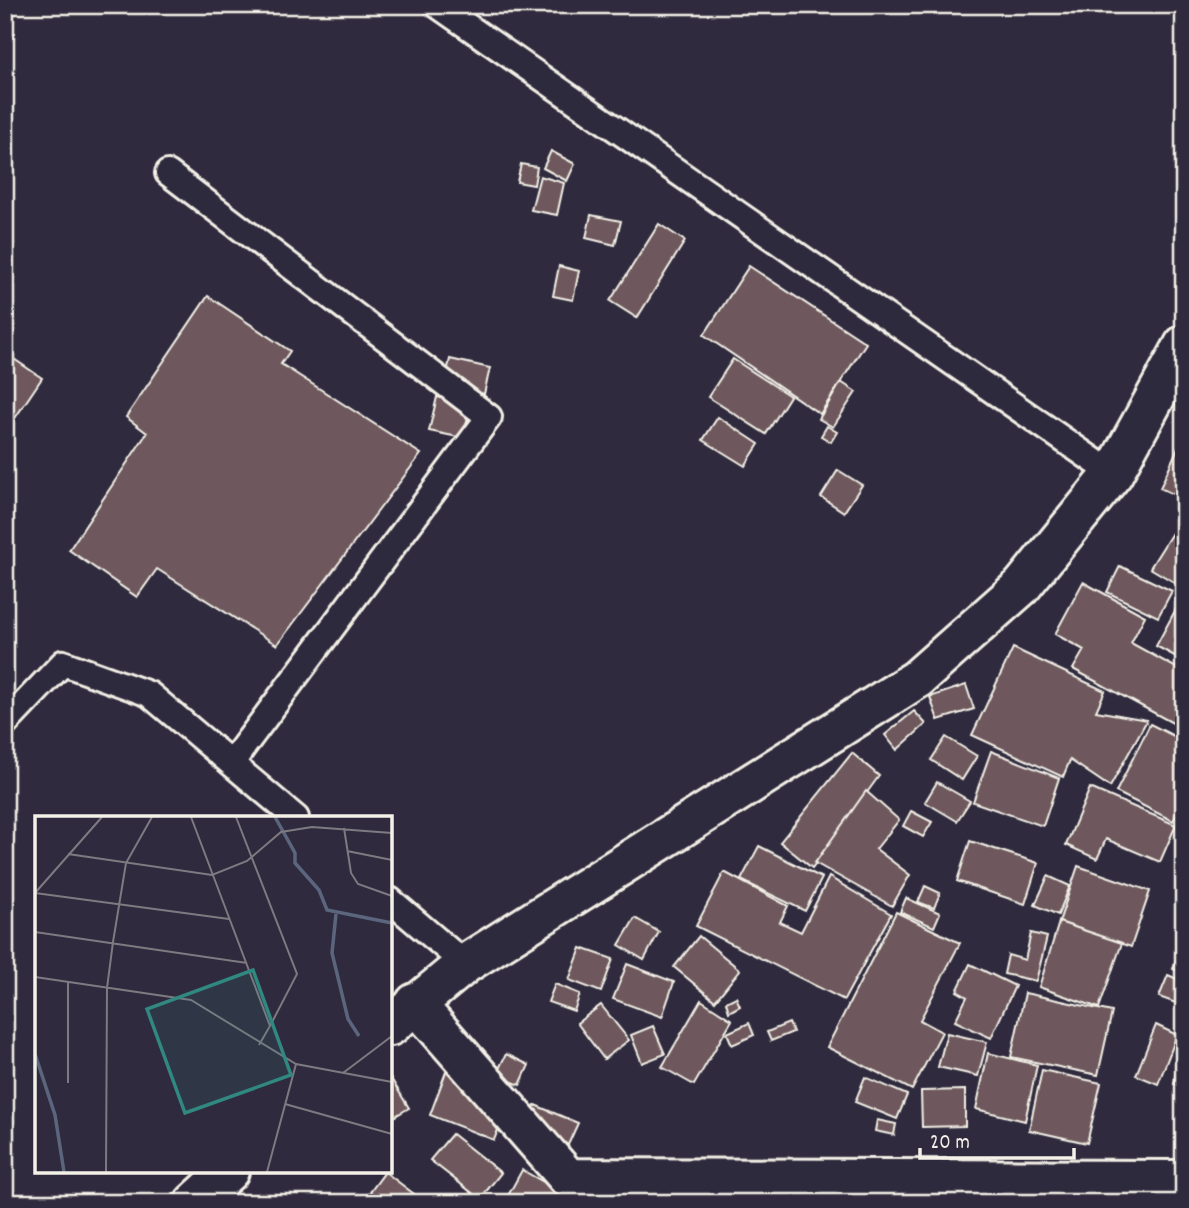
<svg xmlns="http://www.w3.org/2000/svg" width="1189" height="1208" font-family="Dekko,sans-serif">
<rect width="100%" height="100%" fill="#2f2a3d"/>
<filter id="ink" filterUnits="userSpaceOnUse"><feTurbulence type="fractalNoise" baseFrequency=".0143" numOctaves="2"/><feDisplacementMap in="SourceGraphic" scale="14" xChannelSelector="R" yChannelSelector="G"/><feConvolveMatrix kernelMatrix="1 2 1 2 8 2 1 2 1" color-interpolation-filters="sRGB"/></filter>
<g filter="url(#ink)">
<g fill="#6e595d" stroke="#f4f1e8" stroke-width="2">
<polygon points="551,151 575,164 567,181 543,168"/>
<polygon points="521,164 537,167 534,185 517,182"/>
<polygon points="540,176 564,183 557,215 531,210"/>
<polygon points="591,215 621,221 615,245 586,238"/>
<polygon points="659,224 685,241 637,318 610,301"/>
<polygon points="559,266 579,271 573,300 553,296"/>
<polygon points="749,266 866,343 820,414 704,335"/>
<polygon points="208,296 290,351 281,364 421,454 277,645 157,569 137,597 69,550 147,433 126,417"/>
<polygon points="5,353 42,378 5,433"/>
<polygon points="450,359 490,368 484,394 444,385"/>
<polygon points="733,359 790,396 766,434 708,397"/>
<polygon points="841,382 856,392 833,427 819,419"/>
<polygon points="437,397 471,404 463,438 429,431"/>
<polygon points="718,417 759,444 745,466 703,440"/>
<polygon points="827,426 837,432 831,442 821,436"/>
<polygon points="1184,434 1184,499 1160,488"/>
<polygon points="838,470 862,485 844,512 821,497"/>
<polygon points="1184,514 1184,588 1150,568"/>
<polygon points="1120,566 1172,591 1158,617 1107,592"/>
<polygon points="1083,582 1145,616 1131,643 1184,672 1182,728 1073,669 1084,650 1055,634"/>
<polygon points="1177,607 1184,610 1184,661 1156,646"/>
<polygon points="1013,648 1105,691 1096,711 1147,720 1110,787 1070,760 1063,777 972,735"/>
<polygon points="966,685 974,709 938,720 930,697"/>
<polygon points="914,711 926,724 897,750 885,735"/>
<polygon points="1150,724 1184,741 1184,801 1173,821 1116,792"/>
<polygon points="946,737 977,756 962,780 931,760"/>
<polygon points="991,751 1059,778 1043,826 973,802"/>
<polygon points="852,753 879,776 812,868 780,842"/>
<polygon points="937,782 970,801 957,821 925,802"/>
<polygon points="1090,788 1176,825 1160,862 1106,839 1097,859 1066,845"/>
<polygon points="866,791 899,820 876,849 910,875 892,906 815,863"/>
<polygon points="911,811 932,822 923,837 903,826"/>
<polygon points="970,841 1038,863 1025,904 957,881"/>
<polygon points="759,846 822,878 805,911 741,880"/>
<polygon points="1078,866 1150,891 1131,947 1059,922"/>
<polygon points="724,872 788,906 780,922 801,932 829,877 891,914 844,1000 696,926"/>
<polygon points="1048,876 1070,886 1058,915 1035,905"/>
<polygon points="925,886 940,893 934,908 918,902"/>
<polygon points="906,898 940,913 934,927 900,912"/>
<polygon points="896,912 960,943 920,1020 942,1032 912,1090 827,1047"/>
<polygon points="635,918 659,932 644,960 619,945"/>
<polygon points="1059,922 1122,943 1099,1008 1039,987"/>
<polygon points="1031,933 1047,937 1036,981 1004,974 1008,955 1025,960"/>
<polygon points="699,936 740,970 715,1001 674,967"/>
<polygon points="1184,940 1184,973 1173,969"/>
<polygon points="581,948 613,959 601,992 569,980"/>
<polygon points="627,964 674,982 662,1017 613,999"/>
<polygon points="970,964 1015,986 991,1038 955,1021 967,997 957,991"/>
<polygon points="1168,975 1184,982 1184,1006 1159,997"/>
<polygon points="555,984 580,994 574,1011 548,1002"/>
<polygon points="1025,993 1112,1012 1098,1075 1011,1057"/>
<polygon points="736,997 740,1006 729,1012 726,1002"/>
<polygon points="701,1000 732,1020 694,1085 662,1067"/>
<polygon points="601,1005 629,1040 604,1059 577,1023"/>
<polygon points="5,1011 9,1041 5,1042"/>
<polygon points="749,1023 754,1035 732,1045 727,1033"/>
<polygon points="789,1023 793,1032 771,1041 767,1032"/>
<polygon points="1156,1025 1177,1035 1158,1084 1136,1075"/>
<polygon points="653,1026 665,1054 642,1063 631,1035"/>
<polygon points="947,1033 987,1042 978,1076 938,1067"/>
<polygon points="1183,1038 1184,1038 1184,1086 1174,1084"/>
<polygon points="988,1053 1037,1065 1025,1121 976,1109"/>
<polygon points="506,1054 529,1065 520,1085 496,1075"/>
<polygon points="447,1069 512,1094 494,1140 430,1115"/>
<polygon points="1042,1070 1101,1083 1087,1143 1029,1130"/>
<polygon points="390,1077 409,1108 390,1119"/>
<polygon points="865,1077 907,1095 897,1119 855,1102"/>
<polygon points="965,1090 965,1126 922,1127 921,1091"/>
<polygon points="535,1105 578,1123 568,1145 526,1126"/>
<polygon points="877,1120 896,1124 894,1135 875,1131"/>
<polygon points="452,1134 501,1173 480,1199 430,1160"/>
<polygon points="522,1170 563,1193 558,1203 504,1203"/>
<polygon points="385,1172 426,1203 362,1203"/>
<polygon points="745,1182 796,1200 795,1203 738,1203"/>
</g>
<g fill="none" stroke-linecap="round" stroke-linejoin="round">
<g stroke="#f4f1e8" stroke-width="30">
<g id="service">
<polyline points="437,5 1113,474"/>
<polyline points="168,173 489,417 232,762"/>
<polyline points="5,724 63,663 149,694 296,818"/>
<polyline points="390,900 465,964"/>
</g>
</g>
<g stroke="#f4f1e8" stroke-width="44">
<polyline id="minor" points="415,1003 568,1178 1184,1180"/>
</g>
<g stroke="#f4f1e8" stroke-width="44">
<g id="tertiary">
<polyline points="390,1026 465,964 917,679 1022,586 1113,474 1184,345"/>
<polyline points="194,1203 229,1171"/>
</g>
</g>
<use href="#service" stroke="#2f2a3d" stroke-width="24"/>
<use href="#minor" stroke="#2f2a3d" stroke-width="38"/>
<use href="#tertiary" stroke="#2f2a3d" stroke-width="38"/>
</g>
</g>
<g transform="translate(35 816)">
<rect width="357" height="357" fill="#2f2a3d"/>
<path fill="none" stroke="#5b667e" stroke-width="3.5" d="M240,1L260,37V47L284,74L292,94L357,107M301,98L297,137L313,203L324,220M0,238L20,299L29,356"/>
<path fill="none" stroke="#7e7a81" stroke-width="2" d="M156,1L235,210L224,229M201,1L262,158L235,210M309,12L316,57L323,68L357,80M312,35L357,44M33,38L177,59L212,45L246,16L277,11L357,17M0,77L194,103M0,77L67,1M0,116L212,147M0,161L156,184L261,248L357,266M33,166V267M308,257L357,220M250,288L357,318M71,356L72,172L78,126L91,47L117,1M232,356L261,248"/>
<path fill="#318880" fill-opacity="0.15" stroke="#318880" stroke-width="3.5" d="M218,154L256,259L150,297L112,193Z"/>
<rect width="357" height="357" fill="none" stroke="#f4f1e8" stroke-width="3.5"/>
</g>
<rect width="1189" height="1208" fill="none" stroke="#2f2a3d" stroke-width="28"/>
<rect x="14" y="14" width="1161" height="1180" fill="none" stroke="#f4f1e8" stroke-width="2.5" filter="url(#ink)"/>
<path d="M920 1148v10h154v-10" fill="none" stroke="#f4f1e8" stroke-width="3.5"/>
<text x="930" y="1148" font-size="21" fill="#f4f1e8" stroke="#2f2a3d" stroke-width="5" paint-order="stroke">20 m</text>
</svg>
